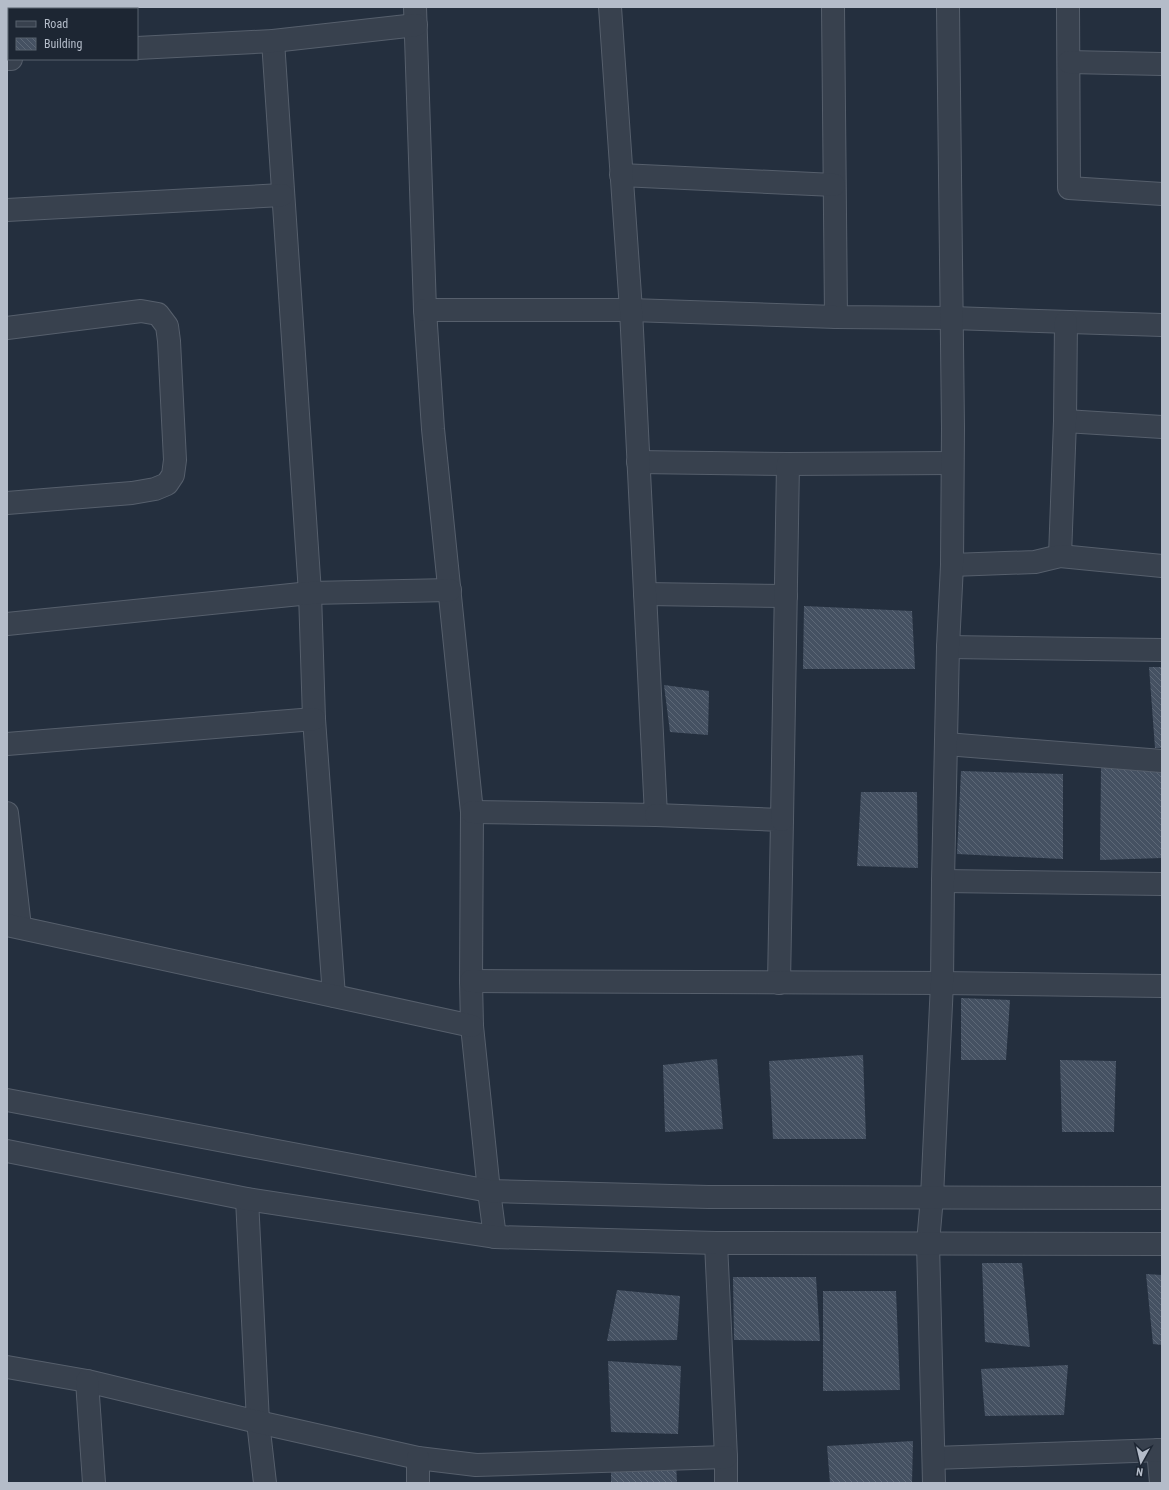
<svg xmlns="http://www.w3.org/2000/svg" width="1169" height="1490" font-family="'Roboto Condensed',sans-serif">
<defs>
<pattern id="building-back-hatch" width="6" height="6" patternUnits="userSpaceOnUse"><rect width="6" height="6" fill="#455162"/><path d="M-1 5l2 2M0 0l6 6M5-1l2 2" fill="none" stroke="#5d6877"/></pattern>
</defs>
<rect width="100%" height="100%" fill="#242f3e"/>
<g fill="url(#building-back-hatch)">
<polygon points="804,606 912,611 915,669 803,669"/>
<polygon points="1149,667 1162,667 1162,748 1155,748"/>
<polygon points="664,685 709,691 708,735 670,732"/>
<polygon points="1101,767 1162,770 1162,858 1100,860"/>
<polygon points="961,771 1063,774 1063,859 957,854"/>
<polygon points="861,792 917,792 918,868 857,866"/>
<polygon points="961,998 1010,1000 1006,1060 961,1060"/>
<polygon points="863,1055 866,1139 773,1139 769,1061"/>
<polygon points="717,1059 723,1129 665,1132 663,1065"/>
<polygon points="1060,1060 1116,1061 1114,1132 1062,1132"/>
<polygon points="982,1263 1022,1263 1030,1347 985,1342"/>
<polygon points="1146,1274 1162,1275 1162,1345 1153,1344"/>
<polygon points="733,1277 816,1277 820,1341 734,1340"/>
<polygon points="617,1290 680,1296 677,1340 607,1341"/>
<polygon points="823,1291 896,1291 900,1390 823,1391"/>
<polygon points="608,1361 681,1366 678,1434 611,1432"/>
<polygon points="1068,1365 1064,1415 985,1416 981,1369"/>
<polygon points="913,1441 912,1483 830,1483 827,1446"/>
<polygon points="676,1461 677,1483 611,1483 611,1464"/>
</g>
<g fill="none" stroke-linecap="round" stroke-linejoin="round">
<g stroke="#565f6c" stroke-width="24">
<g id="minor">
<polyline points="415,7 425,310 433,429 472,812 471,981 472,1026 489,1191 495,1237"/>
<polyline points="833,7 836,317"/>
<polyline points="1068,7 1069,188 1162,194"/>
<polyline points="273,41 310,593 314,719 334,996"/>
<polyline points="137,48 273,41 416,25"/>
<polyline points="7,59 11,59"/>
<polyline points="1069,62 1162,64"/>
<polyline points="621,175 834,185"/>
<polyline points="7,210 282,195"/>
<polyline points="425,310 631,310 836,317 952,318 1162,325"/>
<polyline points="7,328 141,311 158,314 167,326 169,341 175,460 173,475 167,484 155,489 132,493 7,503"/>
<polyline points="1065,421 1162,427"/>
<polyline points="638,462 788,464"/>
<polyline points="1060,556 1065,421 1066,322"/>
<polyline points="952,565 1035,562 1060,556 1162,566"/>
<polyline points="645,594 786,596"/>
<polyline points="7,624 310,593 450,590"/>
<polyline points="948,647 1162,650"/>
<polyline points="7,744 314,719"/>
<polyline points="946,744 1162,761"/>
<polyline points="472,812 656,815 631,310 610,7"/>
<polyline points="7,813 20,927"/>
<polyline points="656,815 782,820 779,983"/>
<polyline points="782,820 788,464 952,463"/>
<polyline points="943,881 1162,884"/>
<polyline points="7,925 472,1026"/>
<polyline points="471,981 942,983 1162,986"/>
<polyline points="247,1199 258,1422 265,1483"/>
<polyline points="716,1243 726,1457 726,1483"/>
<polyline points="7,1367 87,1381 258,1422 418,1458 476,1465 726,1457"/>
<polyline points="87,1381 94,1483"/>
<polyline points="1158,1450 1161,1483"/>
<polyline points="418,1458 418,1483"/>
<polyline points="934,1458 1162,1450"/>
<polyline points="934,1483 928,1243 932,1197 942,983 943,881 948,647 952,565 953,428 948,7"/>
</g>
</g>
<g stroke="#565f6c" stroke-width="24">
<g id="tertiary">
<polyline points="7,1100 489,1191 708,1197 1162,1198"/>
<polyline points="7,1151 247,1199 495,1237 716,1243 1162,1244"/>
</g>
</g>
<use href="#minor" stroke="#38414e" stroke-width="22"/>
<use href="#tertiary" stroke="#38414e" stroke-width="22"/>
</g>
<rect width="1169" height="1490" fill="none" stroke="#b4bcc9" stroke-width="16"/>
<rect x="8" y="8" width="130" height="52" fill="#1d2633" stroke="#59626f"/>
<rect x="16" y="21" width="20" height="6" fill="#38414e" stroke="#59626f"/>
<text x="44" y="28" font-size="12" fill="#b4bcc9">Road</text>
<rect x="16" y="38" width="20" height="12" fill="url(#building-back-hatch)" stroke="#59626f"/>
<text x="44" y="48" font-size="12" fill="#b4bcc9">Building</text>
<g transform="translate(1141 1462) rotate(188)" stroke="#1d2633" stroke-width="3" paint-order="stroke">
<path d="M0-3L7 15L0 10L-7 15Z" fill="#b4bcc9"/>
<text y="-6" font-size="11" font-weight="bold" text-anchor="middle" fill="#b4bcc9">N</text>
</g>
</svg>
